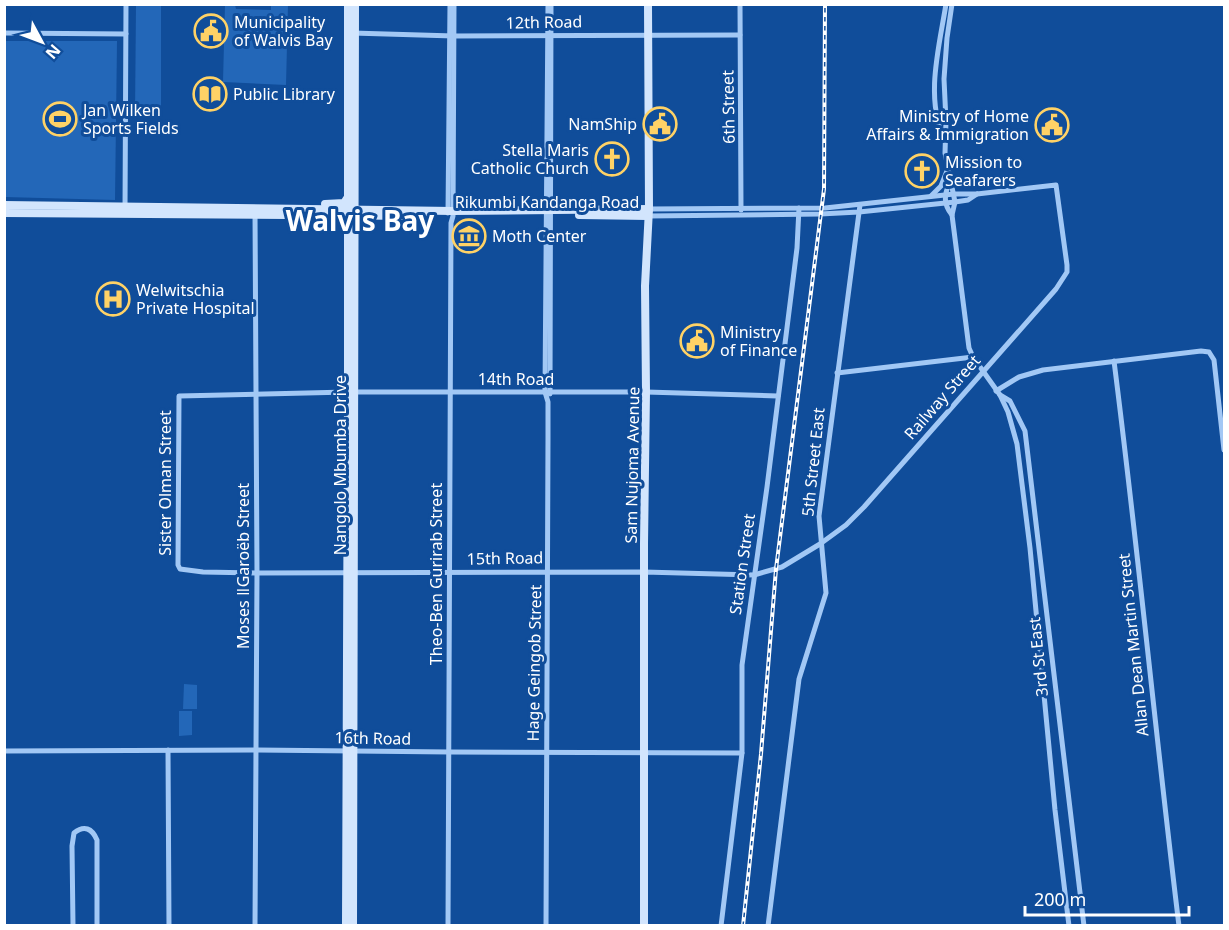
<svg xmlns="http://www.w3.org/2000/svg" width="1229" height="930" font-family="'Noto Sans',sans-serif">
<rect width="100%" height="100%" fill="#104d9a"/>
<g fill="#2367b8">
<polygon points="136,5 161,5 161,115 135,116"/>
<polygon points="225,5 235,5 236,9 271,10 271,5 288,5 286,85 223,82"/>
<polygon points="5,41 117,41 115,200 5,197"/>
<polygon points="184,684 197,685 197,709 183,709"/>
<polygon points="179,711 192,711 192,735 179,736"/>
</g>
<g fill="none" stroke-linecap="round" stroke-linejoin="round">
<g stroke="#a2c8f5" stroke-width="5">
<polyline points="740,4 741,210"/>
<polyline points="952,4 947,38 944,79 946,121 945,153 955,202 952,215 969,348 973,357 1000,395 1008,412 1017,444 1030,548 1055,810 1069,926"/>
<polyline points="4,33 126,34"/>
<polyline points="352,33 454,36 740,35"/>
<path d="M944,139C925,97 939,48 946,4"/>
<path d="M950,182C944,194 943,204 952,215"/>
<polyline points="931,196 941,186 947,171"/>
<polyline points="649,209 825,208 954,194 977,194 1056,185 1067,265 1067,272 1056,289 864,507 846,525 820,544 782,567 754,575 644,572 257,573 203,572 180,569 178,565 179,396 348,392 646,392 778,396"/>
<polyline points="125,210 126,4"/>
<polyline points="448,213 450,4"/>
<polyline points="648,216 820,214 859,212 955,202 968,200 977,194"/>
<path d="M1114,361C1138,549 1156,738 1179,926"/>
<polyline points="837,373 973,357"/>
<polyline points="996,391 1019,377 1043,370 1201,351 1209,352 1214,360 1224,450"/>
<polyline points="550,394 551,4"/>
<polyline points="1000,395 1010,401 1025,431 1084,926"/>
<polyline points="168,750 169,926"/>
<polyline points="4,751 257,750 450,752 742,753"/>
<path d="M73,926L72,846L74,833C84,825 92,828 97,840V926"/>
<polyline points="255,926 257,573 255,212"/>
<polyline points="448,926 451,223 453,216 454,4"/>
<polyline points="546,926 548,438 548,402 545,392 548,4"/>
<polyline points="721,926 742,753 742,665 767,487 797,248 799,208"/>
<polyline points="768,926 799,679 826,593 819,516 860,205"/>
</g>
<g stroke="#d2e5fd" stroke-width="8">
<polyline points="325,204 344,203 348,197"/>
<polyline points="4,205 453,211 649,209"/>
<polyline points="4,213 423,216"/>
<polyline points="579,215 648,216"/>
<polyline points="346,926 348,392 348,4"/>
<polyline points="353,926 355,4"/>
<polyline points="644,926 644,544 646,392 645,286 649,209 648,4"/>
</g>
<g stroke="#fff" stroke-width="4">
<polyline id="rail" points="743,926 761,754 776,569 824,189 825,4"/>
</g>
<use href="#rail" stroke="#104d9a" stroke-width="1.5" stroke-dasharray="4.5" stroke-linecap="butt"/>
</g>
<defs>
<g id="civic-ring" transform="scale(1.725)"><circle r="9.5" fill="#104d9a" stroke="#ffd266" stroke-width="1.5"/><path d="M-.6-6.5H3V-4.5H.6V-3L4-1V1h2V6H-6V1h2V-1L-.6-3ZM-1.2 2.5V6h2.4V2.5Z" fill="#ffd266"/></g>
<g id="library-ring" transform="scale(1.725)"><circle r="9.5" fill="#104d9a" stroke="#ffd266" stroke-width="1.5"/><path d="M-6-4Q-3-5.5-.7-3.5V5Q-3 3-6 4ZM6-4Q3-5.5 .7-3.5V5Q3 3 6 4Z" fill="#ffd266"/></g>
<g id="stadium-ring" transform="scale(1.725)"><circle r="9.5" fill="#104d9a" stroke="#ffd266" stroke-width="1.5"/><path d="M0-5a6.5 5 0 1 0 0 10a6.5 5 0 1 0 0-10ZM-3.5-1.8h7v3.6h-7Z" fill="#ffd266"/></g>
<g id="church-ring" transform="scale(1.725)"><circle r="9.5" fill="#104d9a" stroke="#ffd266" stroke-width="1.5"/><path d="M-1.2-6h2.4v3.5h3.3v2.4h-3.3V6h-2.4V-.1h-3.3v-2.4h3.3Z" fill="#ffd266"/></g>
<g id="museum-ring" transform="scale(1.725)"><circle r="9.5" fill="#104d9a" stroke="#ffd266" stroke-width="1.5"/><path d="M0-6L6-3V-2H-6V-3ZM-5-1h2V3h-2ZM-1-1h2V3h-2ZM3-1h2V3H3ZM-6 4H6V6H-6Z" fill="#ffd266"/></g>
<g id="hospital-ring" transform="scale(1.725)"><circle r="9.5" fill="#104d9a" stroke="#ffd266" stroke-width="1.5"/><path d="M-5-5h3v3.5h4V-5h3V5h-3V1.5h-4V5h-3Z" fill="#ffd266"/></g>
</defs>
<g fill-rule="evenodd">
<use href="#civic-ring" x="211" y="31"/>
<use href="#library-ring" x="210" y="94"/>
<use href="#stadium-ring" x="60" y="119"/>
<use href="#civic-ring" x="660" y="124"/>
<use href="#civic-ring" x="1052" y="125"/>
<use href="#church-ring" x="612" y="159"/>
<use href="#church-ring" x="922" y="171"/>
<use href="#museum-ring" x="469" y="236"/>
<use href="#hospital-ring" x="113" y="299"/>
<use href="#civic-ring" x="697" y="341"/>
</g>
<g text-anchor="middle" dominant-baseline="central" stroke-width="6" stroke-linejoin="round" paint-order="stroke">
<g font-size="16" fill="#fff" stroke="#104d9a" text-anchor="start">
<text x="234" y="22">Municipality<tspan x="234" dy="18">of Walvis Bay</tspan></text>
<text x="233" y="94">Public Library</text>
<text x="83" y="110">Jan Wilken<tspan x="83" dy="18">Sports Fields</tspan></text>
<text x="1029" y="116" text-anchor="end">Ministry of Home<tspan x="1029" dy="18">Affairs &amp; Immigration</tspan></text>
<text x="637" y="124" text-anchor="end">NamShip</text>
<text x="589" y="150" text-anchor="end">Stella Maris<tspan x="589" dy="18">Catholic Church</tspan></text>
<text x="945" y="162">Mission to<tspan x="945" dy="18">Seafarers</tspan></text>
<text x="492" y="236">Moth Center</text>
<text x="136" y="290">Welwitschia<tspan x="136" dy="18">Private Hospital</tspan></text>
<text x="720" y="332">Ministry<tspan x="720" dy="18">of Finance</tspan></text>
</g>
<g font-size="16" fill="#fff" stroke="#104d9a">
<text transform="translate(544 22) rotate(-1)">12th Road</text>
<text transform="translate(728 107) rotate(-91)">6th Street</text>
<text x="547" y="202">Rikumbi Kandanga Road</text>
<text x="516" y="379">14th Road</text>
<text transform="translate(942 397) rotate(-49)">Railway Street</text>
<text transform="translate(813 462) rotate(-84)">5th Street East</text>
<text transform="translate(340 465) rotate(-90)">Nangolo Mbumba Drive</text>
<text transform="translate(632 465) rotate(-89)">Sam Nujoma Avenue</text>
<text transform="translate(165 483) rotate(-90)">Sister Olman Street</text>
<text transform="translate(505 558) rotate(-1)">15th Road</text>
<text transform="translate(742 564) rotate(-82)">Station Street</text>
<text transform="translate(243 566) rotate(-90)">Moses ǁGaroëb Street</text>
<text transform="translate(436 574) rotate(-90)">Theo-Ben Gurirab Street</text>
<text transform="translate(1133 645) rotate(-96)">Allan Dean Martin Street</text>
<text transform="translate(1038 657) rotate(-96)">3rd St East</text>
<text transform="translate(534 663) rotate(-89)">Hage Geingob Street</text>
<text transform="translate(373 738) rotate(1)">16th Road</text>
</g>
<g font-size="28" font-weight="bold" fill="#fff" stroke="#104d9a">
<text x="360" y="220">Walvis Bay</text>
</g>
</g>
<rect width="1229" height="930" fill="none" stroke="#ffffff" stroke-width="12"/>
<g transform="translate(42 42) rotate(131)" stroke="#104d9a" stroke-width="4.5" paint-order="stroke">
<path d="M0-4.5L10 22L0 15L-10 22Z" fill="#ffffff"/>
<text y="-9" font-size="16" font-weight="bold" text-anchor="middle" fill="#ffffff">N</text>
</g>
<path d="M1025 906v9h164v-9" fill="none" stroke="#ffffff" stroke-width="3"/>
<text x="1034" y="906" font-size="18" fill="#ffffff" stroke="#104d9a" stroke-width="4.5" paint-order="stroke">200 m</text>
</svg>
